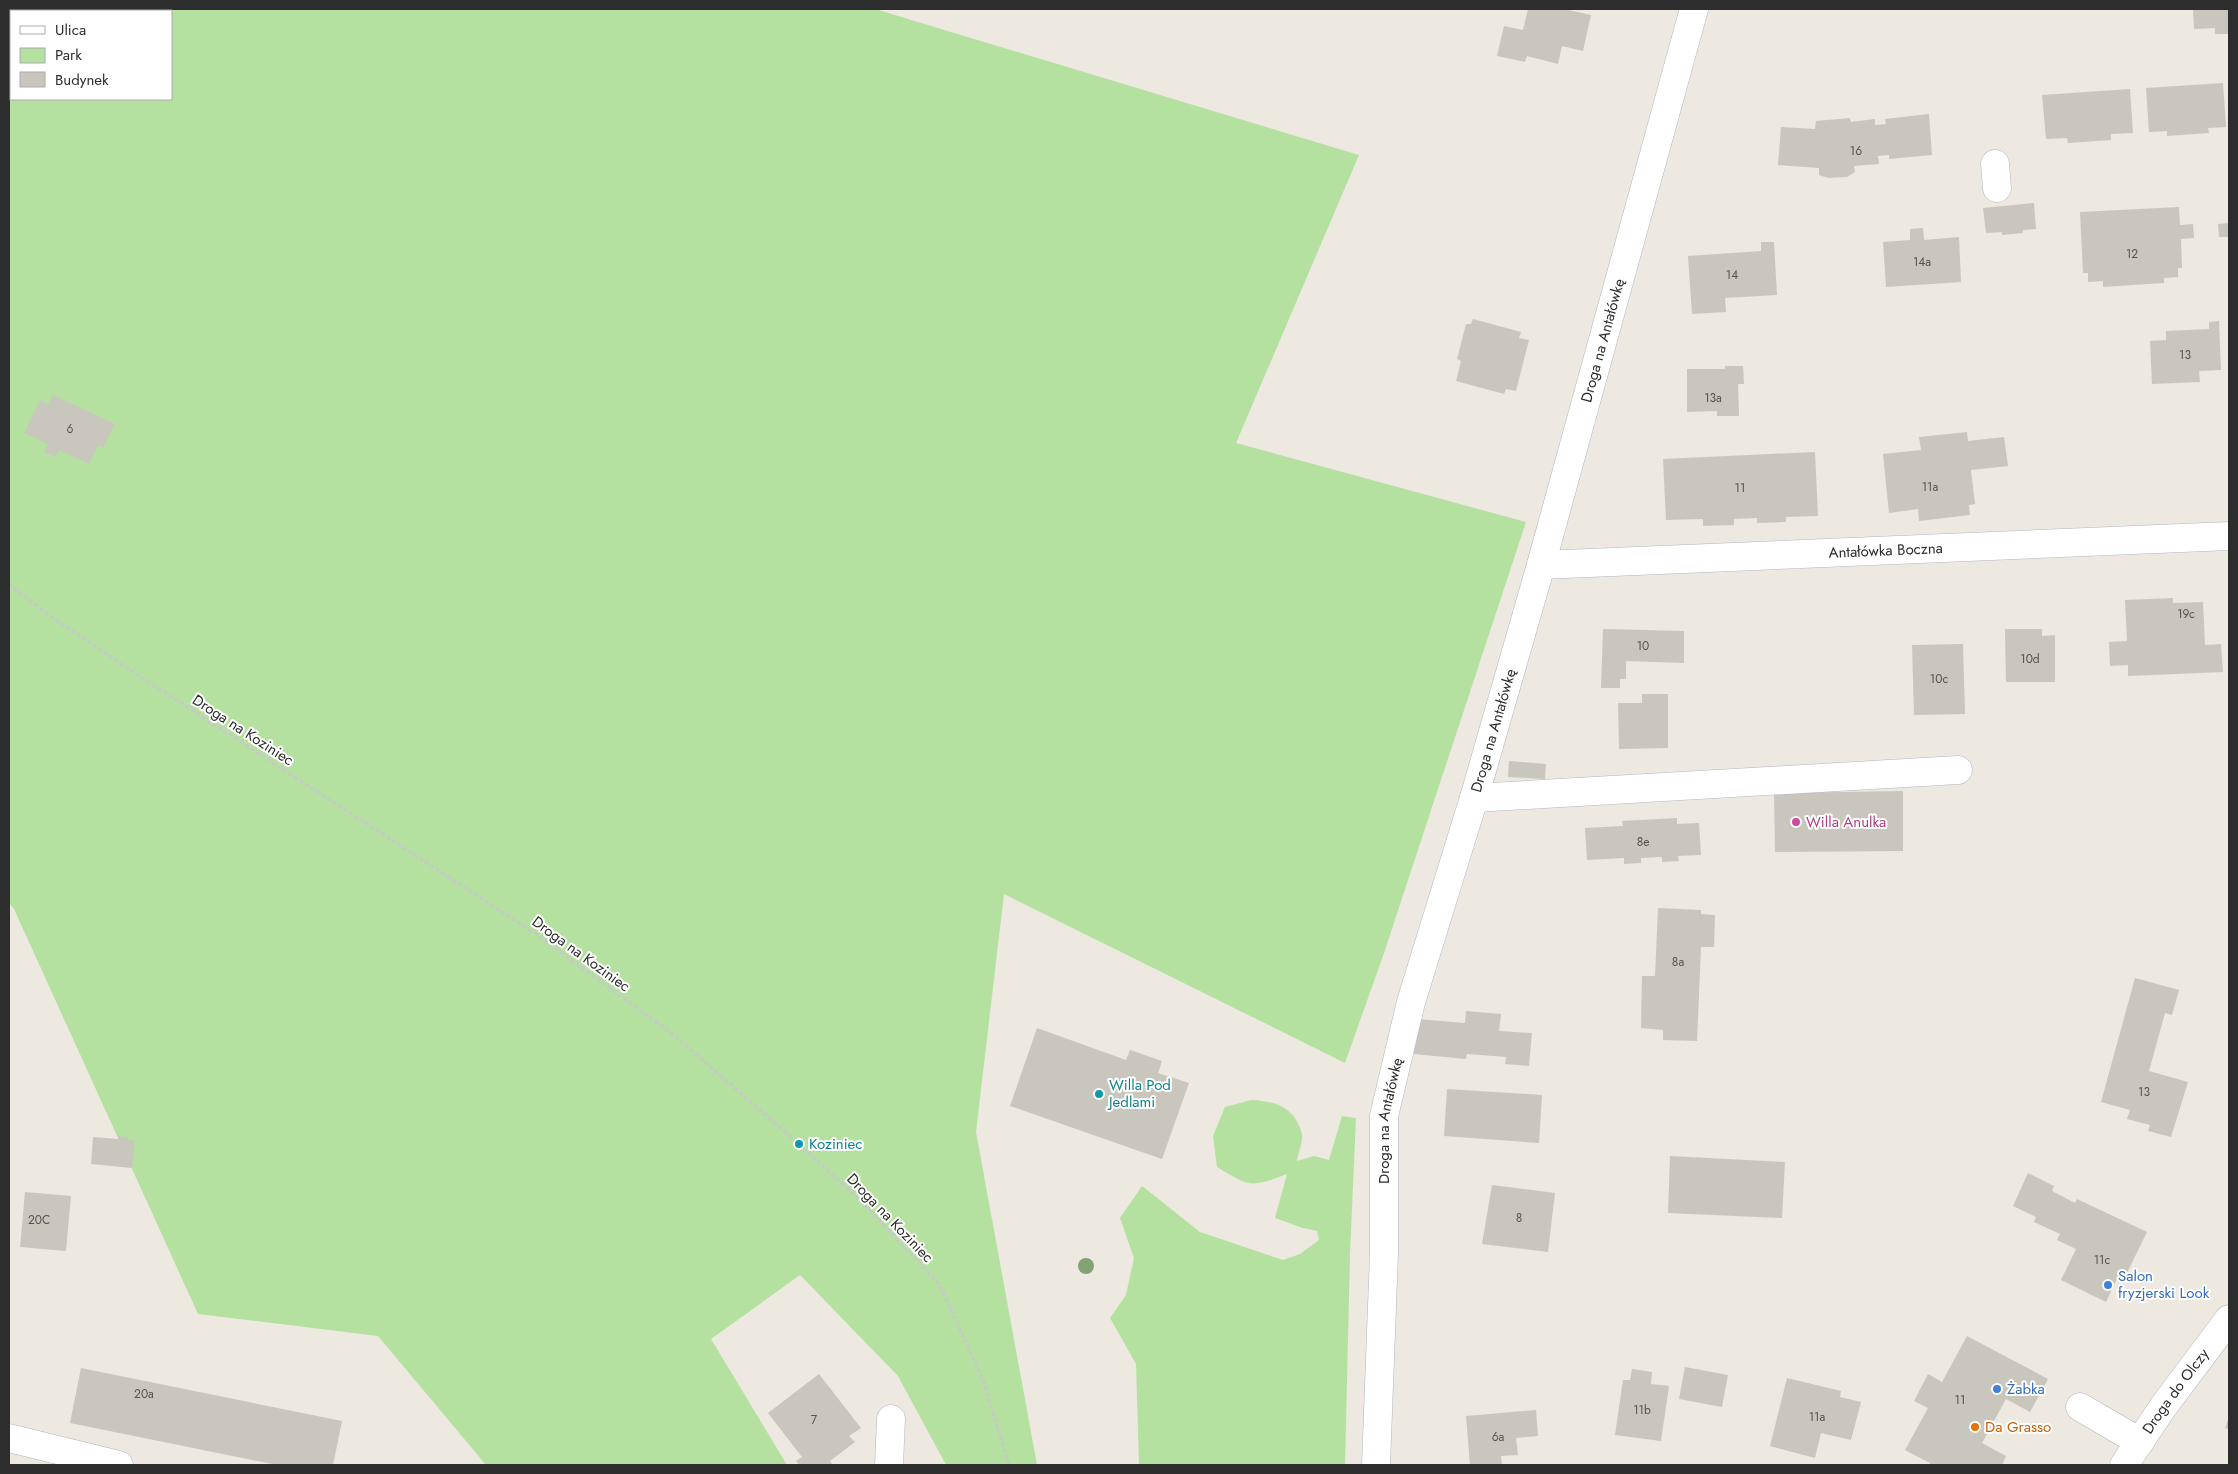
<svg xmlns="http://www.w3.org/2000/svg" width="2238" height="1474" font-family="Jost,sans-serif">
<rect width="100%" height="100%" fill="#ede8e0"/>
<g fill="#b5e1a0" fill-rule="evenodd">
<path d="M9,9H875L1359,155L1236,443L1526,522L1383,956L1345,1063L1004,894L976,1132L1037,1465H946L898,1376L800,1275L711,1339L787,1465H486L378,1336L198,1314L14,909L9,903ZM11,11H171V99H11Z"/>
<path d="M1251,1100C1275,1101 1295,1107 1302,1134C1303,1142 1298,1154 1297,1161L1314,1156L1329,1160L1342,1116L1356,1118L1350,1254L1345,1465H1139L1136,1364L1110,1318L1126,1295L1134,1258L1120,1218L1142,1186L1200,1232L1283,1260L1300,1254L1319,1240L1317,1231L1303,1228L1275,1218L1287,1174C1251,1188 1250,1187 1217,1167L1213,1136L1225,1107Z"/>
</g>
<g fill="#c9c6be">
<polygon points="1528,9 1564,9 1591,15 1583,51 1562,46 1558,64 1527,56 1525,62 1497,56 1504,26 1523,30"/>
<polygon points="2193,9 2229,9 2229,34 2215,34 2215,28 2194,29"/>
<polygon points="2223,83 2226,127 2208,128 2209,133 2167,136 2167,131 2149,132 2146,88"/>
<polygon points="2130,89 2133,133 2111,134 2111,140 2068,143 2067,138 2046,139 2042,95"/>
<polygon points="1929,114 1932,155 1889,159 1889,155 1878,156 1879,164 1854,166 1855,172 1847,177 1828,178 1819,175 1819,168 1778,165 1781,127 1815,129 1816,121 1850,118 1851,122 1875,119 1875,125 1886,124 1885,119"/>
<polygon points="2034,203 2036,229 2023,230 2023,233 2002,235 2002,232 1986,233 1983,208"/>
<polygon points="2179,207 2180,225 2193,224 2194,238 2181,239 2182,268 2178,268 2178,277 2164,278 2164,283 2103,287 2103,281 2088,282 2088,273 2083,273 2080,212"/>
<polygon points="2229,223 2229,237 2219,237 2218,224"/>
<polygon points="1923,228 1924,240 1959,237 1961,282 1886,287 1883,242 1910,240 1910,229"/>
<polygon points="1761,242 1774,242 1777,295 1725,298 1726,312 1692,314 1688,256 1761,251"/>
<polygon points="1473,319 1521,332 1519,338 1529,340 1516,391 1506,389 1504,394 1456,381 1461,361 1457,359 1466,324 1471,324"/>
<polygon points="2219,321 2221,370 2199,371 2200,382 2152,384 2150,341 2166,340 2166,331 2209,329 2209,322"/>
<polygon points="1725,366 1743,366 1744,384 1738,384 1739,416 1717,416 1717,411 1687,412 1687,369 1725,369"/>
<polygon points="53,395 115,424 103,448 99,445 89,464 59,450 55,457 44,452 48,444 24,433 40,400 48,404"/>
<polygon points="1967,432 1968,441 2004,437 2008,466 1971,470 1975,504 1969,505 1970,515 1919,521 1918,509 1889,513 1883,454 1921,450 1919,437"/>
<polygon points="1815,452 1818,516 1786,517 1786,522 1757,523 1757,518 1734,519 1734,525 1703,526 1703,519 1666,520 1663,459"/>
<polygon points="2173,598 2173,603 2203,602 2205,645 2221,644 2223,672 2128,676 2128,665 2110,666 2109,642 2127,641 2125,600"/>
<polygon points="1603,629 1684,631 1684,663 1626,661 1626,679 1620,679 1620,688 1601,688"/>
<polygon points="2005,629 2042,629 2042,636 2055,635 2055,682 2006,682"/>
<polygon points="1963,644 1965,714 1914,715 1912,645"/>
<polygon points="1642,694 1668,694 1668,748 1619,749 1618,703 1642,703"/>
<polygon points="1509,761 1546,764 1545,779 1508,777"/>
<polygon points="1903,791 1903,851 1775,852 1774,793"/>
<polygon points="1677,818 1677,824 1699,823 1701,855 1678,856 1679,861 1662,862 1662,857 1641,858 1641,863 1624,864 1624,858 1587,860 1585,828 1623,826 1622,821"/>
<polygon points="1658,908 1701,910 1701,914 1715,915 1714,947 1701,947 1697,1041 1663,1040 1663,1030 1641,1028 1642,976 1655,976"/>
<polygon points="2135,978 2179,990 2172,1015 2165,1013 2149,1071 2188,1082 2171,1137 2148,1131 2150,1125 2127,1119 2130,1110 2101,1102"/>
<polygon points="1466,1011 1501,1014 1499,1031 1532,1033 1529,1066 1505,1064 1506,1057 1467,1054 1466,1059 1414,1054 1417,1019 1465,1023"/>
<polygon points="1037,1028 1126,1060 1130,1050 1162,1061 1158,1073 1189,1083 1162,1159 1010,1106"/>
<polygon points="1447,1089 1542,1095 1539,1143 1444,1136"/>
<polygon points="118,1136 128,1137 128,1140 135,1141 132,1168 91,1164 93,1137 118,1139"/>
<polygon points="1670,1156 1785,1162 1782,1218 1668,1213"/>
<polygon points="2028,1173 2054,1186 2052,1191 2075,1203 2077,1199 2147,1232 2127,1273 2121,1270 2106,1302 2061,1280 2076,1249 2057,1240 2060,1234 2034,1222 2036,1217 2013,1206"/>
<polygon points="1492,1185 1555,1193 1548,1252 1482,1244"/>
<polygon points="25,1192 71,1196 66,1251 20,1247"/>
<polygon points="1967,1336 2048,1379 2030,1412 2006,1399 1982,1443 2006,1456 2002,1465 1929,1465 1930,1463 1905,1450 1928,1408 1914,1401 1928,1374 1942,1382"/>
<polygon points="1685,1367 1728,1375 1722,1407 1679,1399"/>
<polygon points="81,1368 342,1421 333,1465 277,1465 70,1423"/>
<polygon points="1632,1369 1652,1372 1651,1384 1669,1386 1661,1441 1615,1435 1623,1380 1630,1380"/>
<polygon points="819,1374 861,1428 849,1436 855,1442 830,1461 833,1465 799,1465 796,1461 802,1457 768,1413"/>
<polygon points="1787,1378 1841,1391 1840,1397 1861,1402 1851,1440 1821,1433 1815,1458 1770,1446"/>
<polygon points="1536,1410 1538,1436 1516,1438 1518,1455 1501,1456 1502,1465 1470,1465 1466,1416"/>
<polygon points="2229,1417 2229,1429 2225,1428"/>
</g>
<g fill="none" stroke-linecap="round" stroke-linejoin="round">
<g stroke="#b3b6bf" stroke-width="29">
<g id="minor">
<polyline points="1995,164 1997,188"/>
<path id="s1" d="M1541,565L2229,536"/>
<polyline points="1474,798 1958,770"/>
<polyline points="2080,1407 2140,1442"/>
<polyline points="9,1438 119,1465"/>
<polyline points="889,1465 891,1419"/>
<path id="s2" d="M1376,1465L1384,1253V1116L1411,1002L1474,798L1541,565L1694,9"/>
<path id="s3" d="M2124,1465L2163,1407L2229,1319"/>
</g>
</g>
<polyline stroke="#c8c8c8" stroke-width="3" stroke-dasharray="4 2.5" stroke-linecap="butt" points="9,584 46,613 129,669 536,934 675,1036 799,1144 864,1204 940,1285 983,1380 1009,1465"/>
<use href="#minor" stroke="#fff" stroke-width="28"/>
</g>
<circle fill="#83a276" cx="1086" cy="1266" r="8"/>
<circle fill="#d1479c" stroke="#fff" stroke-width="2" cx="1796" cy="822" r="5"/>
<g fill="#0f9aa8" stroke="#fff" stroke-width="2">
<circle cx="1099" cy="1094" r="5"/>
<circle cx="799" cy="1144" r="5"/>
</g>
<g fill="#3f7fe0" stroke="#fff" stroke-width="2">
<circle cx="2108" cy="1285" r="5"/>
<circle cx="1997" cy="1389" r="5"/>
</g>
<circle fill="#e8710a" stroke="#fff" stroke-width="2" cx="1975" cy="1427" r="5"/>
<g text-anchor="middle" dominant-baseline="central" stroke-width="4" stroke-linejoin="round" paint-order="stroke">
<g font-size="12" fill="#545351">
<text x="1856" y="151">16</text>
<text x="2132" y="254">12</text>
<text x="1922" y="262">14a</text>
<text x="1732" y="275">14</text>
<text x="2185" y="355">13</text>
<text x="1713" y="398">13a</text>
<text x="70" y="429">6</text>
<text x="1930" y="487">11a</text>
<text x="1740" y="488">11</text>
<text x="2186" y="614">19c</text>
<text x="1643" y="646">10</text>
<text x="2030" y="659">10d</text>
<text x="1939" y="679">10c</text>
<text x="1643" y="842">8e</text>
<text x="1678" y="962">8a</text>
<text x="2144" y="1092">13</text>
<text x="1519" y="1218">8</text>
<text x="39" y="1220">20C</text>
<text x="2102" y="1260">11c</text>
<text x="144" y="1394">20a</text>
<text x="1960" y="1400">11</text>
<text x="1642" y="1410">11b</text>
<text x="1817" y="1417">11a</text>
<text x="814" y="1420">7</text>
<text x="1498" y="1437">6a</text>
</g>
<g font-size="15" fill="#2d2d2d" stroke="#fff">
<text stroke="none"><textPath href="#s2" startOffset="1155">Droga na Antałówkę</textPath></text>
<text stroke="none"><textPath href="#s1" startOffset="345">Antałówka Boczna</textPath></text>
<text transform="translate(243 730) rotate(33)">Droga na Koziniec</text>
<text stroke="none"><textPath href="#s2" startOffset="750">Droga na Antałówkę</textPath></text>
<text transform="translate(581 954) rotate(36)">Droga na Koziniec</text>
<text stroke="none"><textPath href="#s2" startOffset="345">Droga na Antałówkę</textPath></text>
<text transform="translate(890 1218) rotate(46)">Droga na Koziniec</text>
<text stroke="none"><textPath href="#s3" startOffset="90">Droga do Olczy</textPath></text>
</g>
<g font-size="15" fill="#b23c85" stroke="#fff" text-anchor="start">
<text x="1806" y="822">Willa Anulka</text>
</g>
<g font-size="15" fill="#0d838f" stroke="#fff" text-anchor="start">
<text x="1109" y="1085">Willa Pod<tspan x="1109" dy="17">Jedlami</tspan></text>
<text x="809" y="1144">Koziniec</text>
</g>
<g font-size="15" fill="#366cbe" stroke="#fff" text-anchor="start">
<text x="2118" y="1276">Salon<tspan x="2118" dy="17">fryzjerski Look</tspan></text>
<text x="2007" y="1389">Żabka</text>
</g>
<g font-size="15" fill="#c56008" stroke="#fff" text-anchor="start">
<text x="1985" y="1427">Da Grasso</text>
</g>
</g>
<rect width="2238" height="1474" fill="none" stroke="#2d2d2d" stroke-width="20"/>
<rect x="10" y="10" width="162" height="90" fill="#ffffff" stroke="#ababab"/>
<rect x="20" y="26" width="25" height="8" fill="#ffffff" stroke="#ababab"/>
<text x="55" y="35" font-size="15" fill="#2d2d2d">Ulica</text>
<rect x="20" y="48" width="25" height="15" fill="#b5e1a0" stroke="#ababab"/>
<text x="55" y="60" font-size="15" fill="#2d2d2d">Park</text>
<rect x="20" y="72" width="25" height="15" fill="#c9c6be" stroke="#ababab"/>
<text x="55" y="85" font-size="15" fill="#2d2d2d">Budynek</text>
</svg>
